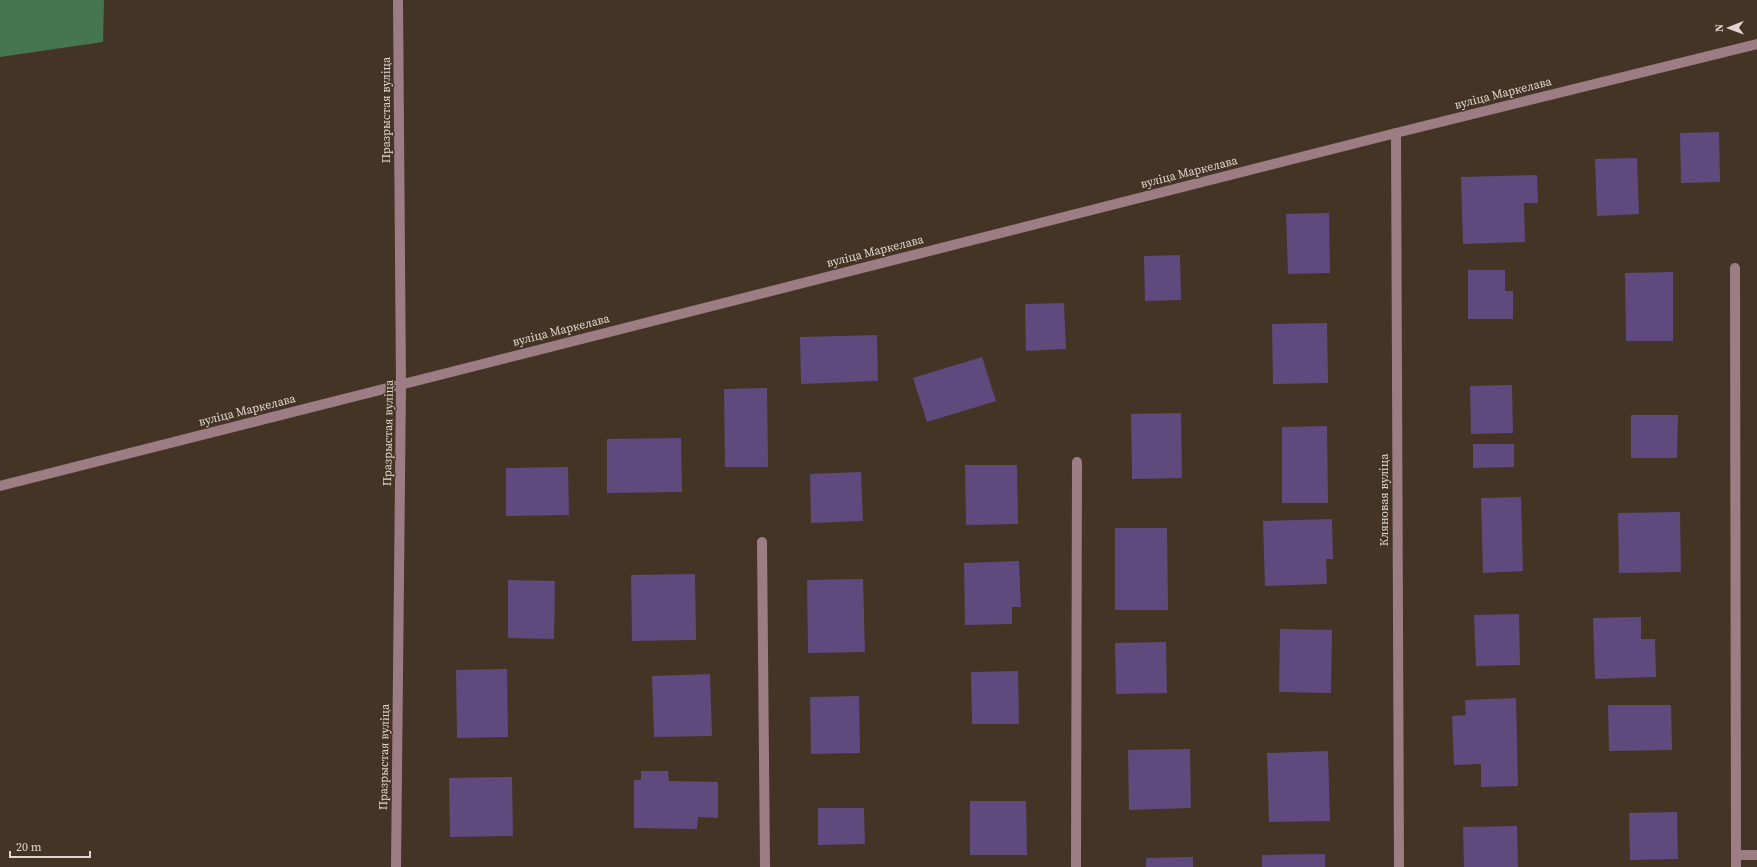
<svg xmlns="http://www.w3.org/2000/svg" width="1757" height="867" font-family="'Source Serif 4',serif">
<rect width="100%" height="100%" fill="#443425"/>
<polygon fill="#45764d" points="0,0 104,0 103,42 0,57"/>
<g fill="#5e4a7d">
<polygon points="1719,132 1720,182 1681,183 1680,133"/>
<polygon points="1637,158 1639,214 1597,216 1595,159"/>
<polygon points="1537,175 1538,203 1524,203 1525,242 1463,244 1461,177"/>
<polygon points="1329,213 1330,273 1288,274 1286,214"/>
<polygon points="1180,255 1181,300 1145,301 1144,256"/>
<polygon points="1468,270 1505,270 1505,291 1513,291 1513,319 1468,319"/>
<polygon points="1673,272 1673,341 1626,341 1625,273"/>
<polygon points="1064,303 1066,349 1026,351 1025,304"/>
<polygon points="1327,323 1328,383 1273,384 1272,324"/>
<polygon points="877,335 878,381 801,384 800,337"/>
<polygon points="982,357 996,401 927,422 913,378"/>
<polygon points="1512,385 1513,433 1471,434 1470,386"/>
<polygon points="767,388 768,467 725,467 724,389"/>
<polygon points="1181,413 1182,478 1132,479 1131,414"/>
<polygon points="1631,415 1678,415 1677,458 1631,458"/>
<polygon points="1327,426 1328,503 1282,503 1282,427"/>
<polygon points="681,438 682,492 607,493 607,439"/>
<polygon points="1473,444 1514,444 1514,467 1473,468"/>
<polygon points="965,465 1017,465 1018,524 966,525"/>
<polygon points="568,467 569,515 506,516 506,468"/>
<polygon points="861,472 863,521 811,523 810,474"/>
<polygon points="1521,497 1523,571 1483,573 1481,498"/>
<polygon points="1680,512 1681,572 1619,573 1618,513"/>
<polygon points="1332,519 1333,559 1326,559 1327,584 1265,586 1263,521"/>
<polygon points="1115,528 1167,528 1168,610 1115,610"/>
<polygon points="1019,561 1021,607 1012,607 1012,624 965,625 964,563"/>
<polygon points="695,574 696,640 632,641 631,575"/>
<polygon points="863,579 865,652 808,653 807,580"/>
<polygon points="508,580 555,581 554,639 508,638"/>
<polygon points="1519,614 1520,665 1476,666 1474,615"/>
<polygon points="1641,617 1641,639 1655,639 1656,677 1595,679 1593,618"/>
<polygon points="1280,629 1332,630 1331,693 1279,692"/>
<polygon points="1166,642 1167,693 1116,694 1115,643"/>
<polygon points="507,669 508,737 457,738 456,670"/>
<polygon points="1018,671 1019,724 972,724 971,672"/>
<polygon points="710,674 712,736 654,737 652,676"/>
<polygon points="859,696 860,753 811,754 810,697"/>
<polygon points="1516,698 1518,786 1481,787 1481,764 1454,765 1452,716 1466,715 1465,700"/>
<polygon points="1608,705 1671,705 1672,750 1609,751"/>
<polygon points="1190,749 1191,808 1129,810 1128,750"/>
<polygon points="1328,751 1330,821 1269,822 1267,753"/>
<polygon points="641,771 668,771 669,781 718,782 718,818 698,817 697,829 634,828 634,780 641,780"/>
<polygon points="512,777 513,836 450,837 449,778"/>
<polygon points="970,801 1026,801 1027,855 970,855"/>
<polygon points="818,808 864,808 865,844 818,845"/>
<polygon points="1677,812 1678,859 1630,860 1629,813"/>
<polygon points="1517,826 1518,867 1464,867 1463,827"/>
<polygon points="1325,854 1325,867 1262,867 1262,855"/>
<polygon points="1193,857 1193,867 1146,867 1146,858"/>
</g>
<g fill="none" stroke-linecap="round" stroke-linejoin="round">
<g stroke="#9b7d83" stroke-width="10">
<polyline points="1396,133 1399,867"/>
<polyline points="1735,268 1736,867"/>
<polyline points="0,486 1396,133 1757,44"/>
<polyline points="762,542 765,867"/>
<polyline points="1737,855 1757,855"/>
<polyline points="396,867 401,384 398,0"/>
<polyline points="1076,867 1077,462"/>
</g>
</g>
<g text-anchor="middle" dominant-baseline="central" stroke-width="3" stroke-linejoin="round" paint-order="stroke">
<g font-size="12" fill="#e0d6cd" stroke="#443425">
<text transform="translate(1503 93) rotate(-14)">вуліца Маркелава</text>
<text transform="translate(386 110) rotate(-90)">Празрыстая вуліца</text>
<text transform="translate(1189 172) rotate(-14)">вуліца Маркелава</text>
<text transform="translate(875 251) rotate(-14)">вуліца Маркелава</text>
<text transform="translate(561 330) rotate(-14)">вуліца Маркелава</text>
<text transform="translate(247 410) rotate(-14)">вуліца Маркелава</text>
<text transform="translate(388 433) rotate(-89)">Празрыстая вуліца</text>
<text transform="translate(1384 500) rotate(-90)">Кляновая вуліца</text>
<text transform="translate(384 757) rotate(-89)">Празрыстая вуліца</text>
</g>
</g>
<g transform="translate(1729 28) rotate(269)" stroke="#443425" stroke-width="3" paint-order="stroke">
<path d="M0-3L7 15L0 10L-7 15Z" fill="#e0d6cd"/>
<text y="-6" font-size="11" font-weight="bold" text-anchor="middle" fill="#e0d6cd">N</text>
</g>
<path d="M10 851v6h80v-6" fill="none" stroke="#e0d6cd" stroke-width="2"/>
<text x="16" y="851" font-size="12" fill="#e0d6cd" stroke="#443425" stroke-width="3" paint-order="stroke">20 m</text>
</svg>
